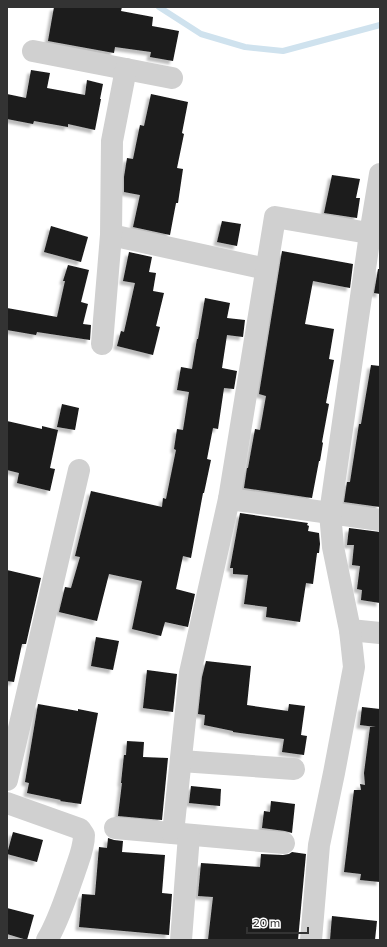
<svg xmlns="http://www.w3.org/2000/svg" width="387" height="947" font-family="Commissioner,sans-serif">
<defs>
<filter id="shadow"><feDropShadow dx="-3.5" dy="3.5" stdDeviation="1" flood-color="#0004"/></filter>
</defs>
<rect width="100%" height="100%" fill="#fff"/>
<g fill="none" stroke-linecap="round" stroke-linejoin="round">
<polyline stroke="#cfe2ee" stroke-width="6" points="159,7 201,34 245,47 283,51 380,25"/>
</g>
<g fill="#1a1a1a" filter="url(#shadow)">
<polygon points="54,7 122,7 121,11 153,17 152,26 179,31 173,61 150,57 151,52 115,47 114,53 48,41"/>
<polygon points="31,70 50,73 47,88 85,95 87,80 103,84 100,99 101,99 95,130 68,124 68,127 34,121 33,124 7,119 7,94 26,98"/>
<polygon points="151,94 188,102 182,133 184,134 177,168 183,169 178,203 176,203 170,235 133,227 140,195 124,192 124,177 127,158 133,159 140,125 144,126"/>
<polygon points="332,175 360,179 356,198 360,198 357,218 324,213"/>
<polygon points="222,221 241,224 237,246 217,242"/>
<polygon points="51,226 88,237 81,262 44,252"/>
<polygon points="282,251 353,264 350,288 313,281 305,324 334,329 329,359 334,360 326,403 329,404 322,442 323,443 320,461 319,461 312,498 244,488 247,468 248,468 255,429 260,430 266,396 259,394"/>
<polygon points="129,252 152,257 149,272 156,273 153,291 164,293 156,326 160,327 153,355 117,346 121,331 124,332 135,283 123,281"/>
<polygon points="68,265 89,270 81,302 88,304 83,324 91,325 90,340 37,332 36,335 7,330 7,308 57,317 65,281 63,281"/>
<polygon points="378,269 380,269 380,294 374,293"/>
<polygon points="205,298 230,303 227,318 245,320 243,337 227,335 222,368 237,371 234,389 224,388 218,429 213,428 207,459 211,460 204,493 203,493 191,558 183,556 176,589 195,594 188,627 165,622 161,636 132,629 142,581 109,574 97,621 59,612 65,587 71,588 80,557 75,556 91,491 162,507 163,498 166,499 176,450 174,449 177,429 183,430 189,392 177,390 181,367 192,369 197,339 198,339"/>
<polygon points="371,365 380,366 380,507 344,502 347,482 350,482 359,424 361,424"/>
<polygon points="62,404 79,408 75,430 57,427"/>
<polygon points="7,421 42,429 42,426 58,430 50,468 55,469 50,491 17,483 19,473 7,470"/>
<polygon points="240,513 308,523 307,525 309,526 308,531 319,533 320,544 319,553 317,553 313,584 306,583 300,622 266,617 267,607 244,604 248,575 233,574 233,568 230,568"/>
<polygon points="349,528 380,532 380,603 361,600 362,590 357,589 360,566 352,565 354,545 347,545"/>
<polygon points="7,570 41,578 26,644 22,644 14,682 7,681"/>
<polygon points="96,637 119,641 113,670 91,666"/>
<polygon points="206,661 251,666 247,705 288,711 289,704 305,706 301,735 307,736 304,755 282,752 284,739 233,732 233,731 204,725 205,715 198,714 202,677"/>
<polygon points="147,670 177,674 173,712 143,708"/>
<polygon points="38,704 78,711 78,709 98,713 81,804 60,801 61,800 27,793 29,783 25,782"/>
<polygon points="362,707 380,709 380,882 360,880 361,874 344,872 354,790 361,790 360,784 365,785 364,773 370,727 376,727 360,725"/>
<polygon points="127,741 144,742 143,757 168,758 162,820 118,816 122,783 121,783 124,755 126,755"/>
<polygon points="191,786 221,789 220,806 189,803"/>
<polygon points="271,801 295,804 292,833 285,831 262,828 264,811 270,812"/>
<polygon points="13,832 43,840 37,862 7,854"/>
<polygon points="108,838 114,840 123,841 122,852 165,855 162,893 172,894 169,935 79,927 82,894 95,895 99,847 107,848"/>
<polygon points="292,852 306,854 298,940 208,940 213,897 198,896 201,863 260,867 261,854 283,855 289,854"/>
<polygon points="7,908 34,915 27,940 7,934"/>
<polygon points="332,916 377,921 375,940 330,940"/>
</g>
<g fill="none" stroke-linecap="round" stroke-linejoin="round">
<g stroke="#d0d0d0" stroke-width="22">
<polyline points="33,51 172,78"/>
<polyline points="111,235 266,269"/>
<polyline points="102,344 111,235 112,141 126,69"/>
<polyline points="229,499 330,513 380,520"/>
<polyline points="350,630 380,633"/>
<polyline points="181,761 294,769"/>
<polyline points="7,780 79,470"/>
<path d="M7,803L80,829L84,835C84,849 78,861 74,874C66,896 59,920 47,940"/>
<polyline points="115,828 284,843"/>
<polyline points="173,833 190,673 229,499 275,217 380,235"/>
<polyline points="181,940 189,835"/>
<polyline points="311,940 319,845 334,773 354,667 350,630 333,547 330,513 370,234 380,174"/>
</g>
</g>
<rect width="387" height="947" fill="none" stroke="#333333" stroke-width="16"/>
<path d="M247 927v6h61v-6" fill="none" stroke="#333333" stroke-width="2"/>
<text x="253" y="927" font-size="12" fill="#333333" stroke="#ffffff" stroke-width="3" paint-order="stroke">20 m</text>
</svg>
